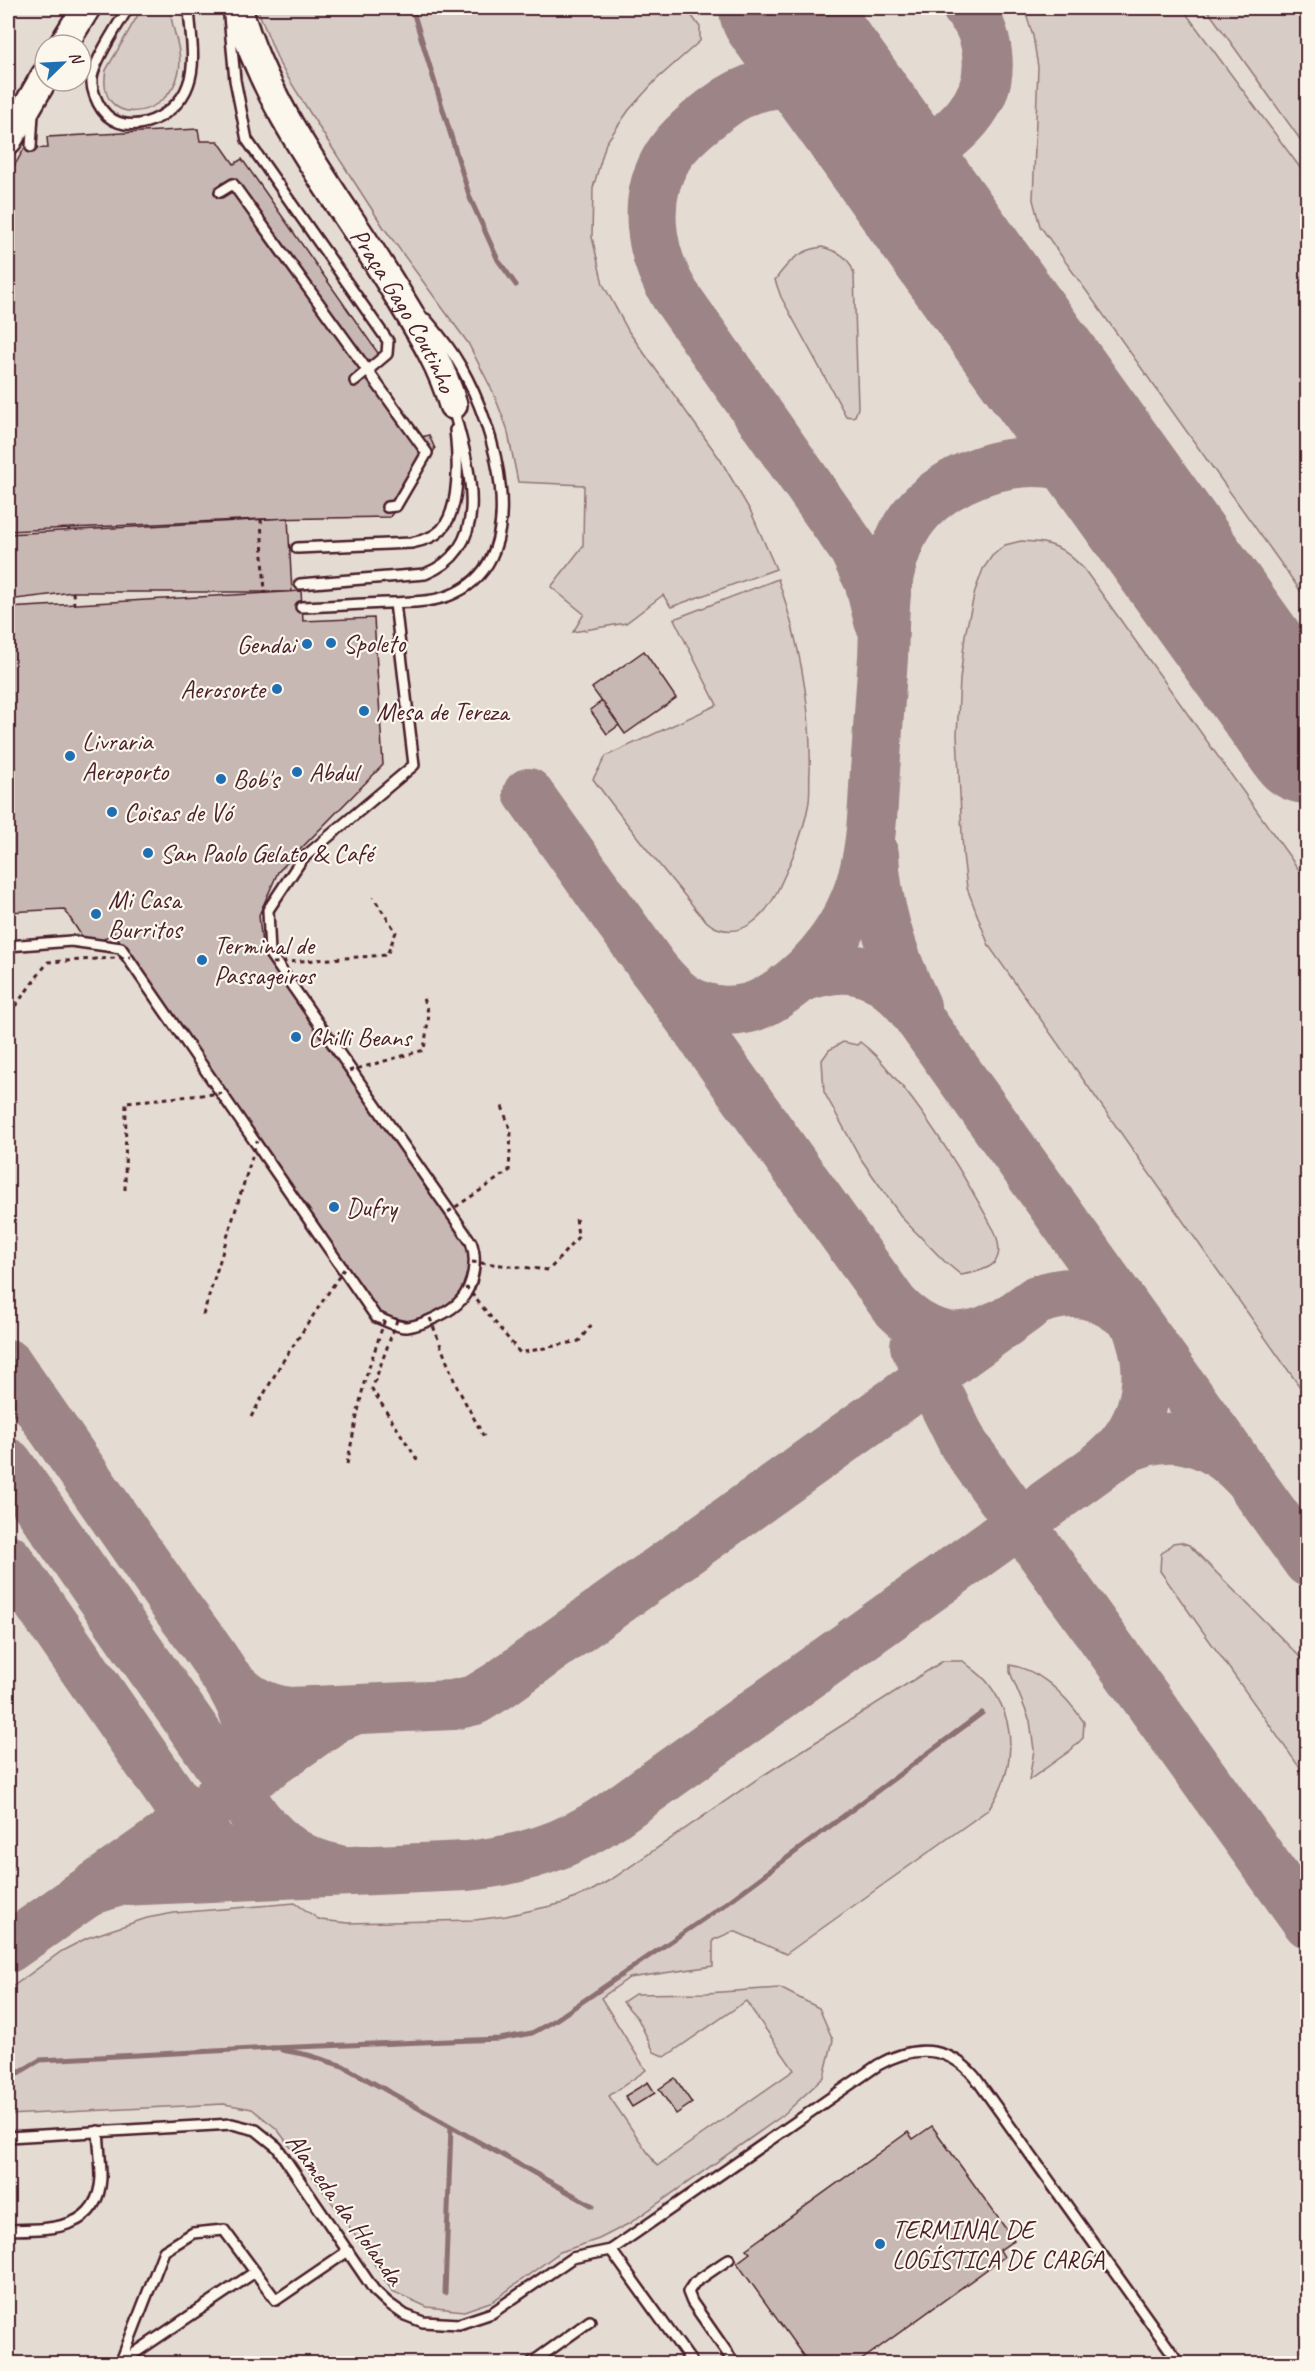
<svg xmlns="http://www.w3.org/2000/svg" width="1315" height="2371" font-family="Caveat,sans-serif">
<rect width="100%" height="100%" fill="#f0eae0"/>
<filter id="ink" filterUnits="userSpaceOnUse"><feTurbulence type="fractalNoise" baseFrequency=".0167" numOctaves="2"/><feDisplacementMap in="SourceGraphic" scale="12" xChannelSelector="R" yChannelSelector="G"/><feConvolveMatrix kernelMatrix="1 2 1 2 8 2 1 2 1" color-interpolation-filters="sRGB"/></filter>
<g filter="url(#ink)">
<path fill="#e4dbd2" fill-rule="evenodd" d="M8,8H1307V2363L8,2364ZM45,45H81V81H45Z"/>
<g fill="#d8ccc6" stroke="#917678" stroke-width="1.5">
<path d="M142,8H170C171,29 183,49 179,71C169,121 95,129 106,70Z"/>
<polygon points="257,8 686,8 700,27 700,41 656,80 629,110 606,143 593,188 592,237 603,284 629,332 720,459 751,512 776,569 671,607 663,595 626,623 573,632 584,614 551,587 583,546 584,485 518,482 507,428 493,392 468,343 384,228 322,132 280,65"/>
<polygon points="1024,8 1182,8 1307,177 1307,600 1040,226 1033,200 1038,67 1033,36"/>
<polygon points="1206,8 1307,8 1307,149"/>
<path d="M822,247C839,252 849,256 854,274L858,408L855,416L852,417L846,416L781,297L775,280C788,262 799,250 822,247Z"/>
<path d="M1021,541C1052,542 1062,546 1084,569L1307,881V1397L989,946L967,888L963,854L957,735L960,680L965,635L975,591L983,569L992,556L1005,545Z"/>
<path d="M778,579C799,641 812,705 810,771C809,782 811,795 808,807C802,838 789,867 775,896C764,916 743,938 717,928C705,924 694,906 685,896C653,858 623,819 593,779L606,756L717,705L674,619Z"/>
<path d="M843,1042L857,1045L860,1042C877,1054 888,1070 901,1085C938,1131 967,1180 995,1232C1007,1264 990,1270 961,1275L944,1261L903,1219L861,1159L824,1092L822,1060L829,1050Z"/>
<polygon points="1180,1542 1189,1545 1307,1664 1307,1778 1160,1571 1161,1554 1173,1543"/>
<path d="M943,1661H963C971,1668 982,1675 988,1683C1018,1722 1016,1769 989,1809L786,1954L734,1931L713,1940V1966L629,1978L601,1998L646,2070L609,2096L657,2166L794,2070L746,2001L665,2057L654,2052L638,2019L623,2002L635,1994L707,1993L780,1988L819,2008L833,2040L824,2077L782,2116L630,2223L599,2239L560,2252L493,2301L464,2311L427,2307L392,2291L345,2220L277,2129L252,2109L224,2104L8,2115V1990L62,1951L87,1938L147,1918L174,1913L295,1903L320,1920L348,1923L475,1920L506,1916L564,1903L591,1891L615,1877L756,1780Z"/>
<path d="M1010,1665C1042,1670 1066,1696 1084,1722L1083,1738L1071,1750L1029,1780L1034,1750L1030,1721L1010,1672Z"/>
</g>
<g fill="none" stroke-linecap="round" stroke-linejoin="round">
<g stroke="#8c6f72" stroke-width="5">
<polyline points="412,8 470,198 498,260 516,285"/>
<polyline points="272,2048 499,2039 532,2033 554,2021 724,1905 982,1713"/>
<polyline points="282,2050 308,2055 343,2066 593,2206"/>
<polyline points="8,2079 40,2060 273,2048"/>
<polyline points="445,2293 451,2127"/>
</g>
<g stroke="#9d8486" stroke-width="50">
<polyline points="800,33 839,8"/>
<path d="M871,131C854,113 837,95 812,88C778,77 745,87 718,108C700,122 681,136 668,156C641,199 650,254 675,295L854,550L869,581L879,621"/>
<path d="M900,172C941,142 995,112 987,53C985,36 979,20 967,8"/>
<path d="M528,793L894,1305C924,1337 959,1346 998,1325"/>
<path d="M874,854C876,907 893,958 916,1006"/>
<path d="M651,966C661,977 670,989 682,997C706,1014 741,1015 766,1001C814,974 851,926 864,872C872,840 873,804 875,770C878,733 880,696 883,658C885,615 882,579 901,538C919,497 966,471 1009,464C1092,452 1128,499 1174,556"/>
<path d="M799,978C845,961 875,966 908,1003L1308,1562"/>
<polyline points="915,1346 964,1445 1308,1923"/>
<path d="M8,1364C62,1442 117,1521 171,1599C194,1632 242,1689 248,1727C252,1756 237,1780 217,1799"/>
<path d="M1106,1461C1145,1429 1156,1376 1138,1330"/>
<path d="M8,1463L256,1818C278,1845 302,1863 336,1869"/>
<path d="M8,1559L190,1822C212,1847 235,1862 268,1870"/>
<path d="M221,1671C240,1694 258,1708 289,1712L453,1705L475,1700L498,1686L1037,1300C1075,1286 1100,1293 1131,1318"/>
<path d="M79,1897L95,1889L120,1881L467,1866C521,1860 566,1847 611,1816L1121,1451C1168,1426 1210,1438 1245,1475"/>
<polyline points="8,1948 335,1718 352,1711"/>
</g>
<polyline stroke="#9d8486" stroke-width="124" points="781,8 1308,742"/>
</g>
<g fill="#c8b8b3" stroke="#4a1f2b" stroke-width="1.5">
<polygon points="198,129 200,141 218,141 234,164 242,159 385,363 373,372 422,437 429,435 435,449 390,517 261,519 8,531 8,177 24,149 48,148 47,137"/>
<polygon points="288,518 292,592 73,592 8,600 8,534"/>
<polygon points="301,591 303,621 374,618 383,765 278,872 259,915 262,945 469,1241 472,1262 470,1277 462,1294 441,1312 412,1322 386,1316 371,1305 111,928 109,935 95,946 87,944 64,909 8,912 8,608"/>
<polygon points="644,651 676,698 625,734 592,688"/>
<polygon points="602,701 619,725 607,734 590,710"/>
<polygon points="675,2078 692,2103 676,2114 659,2089"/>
<polygon points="648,2082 655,2093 632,2107 625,2096"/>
<polygon points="932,2126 1014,2240 1000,2250 1004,2257 856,2364 809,2364 737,2263 750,2253 746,2249 908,2132 913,2139"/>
</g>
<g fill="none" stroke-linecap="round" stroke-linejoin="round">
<g stroke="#4a1f2b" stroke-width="14">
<g id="service">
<path d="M128,8C118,25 95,59 92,77C91,86 94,95 98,103C118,144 176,120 188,85C197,62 190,32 189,8"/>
<polyline points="229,16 235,80 247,140 388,341 387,354 355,381"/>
<polyline points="31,147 33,114"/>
<polyline points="220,192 233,184 427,453 396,506 387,507"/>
<path d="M297,548L411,543C422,541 433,538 441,530C461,509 458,457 455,430"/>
<path d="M300,584L425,574C496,546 468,464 453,408"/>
<path d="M301,607C330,606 359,604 388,603C410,602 435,603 455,593C535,555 494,425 461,367C451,349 439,334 426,319"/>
<path d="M8,946L71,941L121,948L376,1317C385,1320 398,1328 407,1327C423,1325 451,1312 461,1300C473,1286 478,1260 471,1242L270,954L268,910L302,859L414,765L395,603"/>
<path d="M8,2137L232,2124L256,2130L277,2147L374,2290L388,2303L405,2315L423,2322L459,2324L492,2313L572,2258L611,2250L878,2065C913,2045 948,2045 975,2077L1180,2364"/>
<path d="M8,2230C47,2229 98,2232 101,2178C101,2163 99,2147 98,2131"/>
<polyline points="611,2250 693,2364"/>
<polyline points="729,2259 694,2283 688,2292 692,2302 735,2364"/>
<polyline points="120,2363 255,2272"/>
<polyline points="120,2364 164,2251 193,2233 224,2230 276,2300 348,2251"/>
<polyline points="530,2364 590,2321"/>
</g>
</g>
<g stroke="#4a1f2b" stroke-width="32">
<g id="secondary">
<path id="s1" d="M238,8C269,116 341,200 398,295C420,331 442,365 453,405"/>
<polyline points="63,45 86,8"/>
<polyline points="8,140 45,76"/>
</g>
</g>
<g stroke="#4a1f2b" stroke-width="3" stroke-dasharray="4.5 4.5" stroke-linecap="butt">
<polyline points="261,519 265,594"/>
<polyline points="69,528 69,531"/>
<polyline points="73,592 74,605"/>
</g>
<use href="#service" stroke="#fbf7ec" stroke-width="9"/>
<use href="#secondary" stroke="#fbf7ec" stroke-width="27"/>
<g stroke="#4a1f2b" stroke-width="3" stroke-dasharray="4.5 4.5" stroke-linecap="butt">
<polyline points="273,963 387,955 396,932 373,897"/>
<polyline points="10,1013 48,962 131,957"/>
<polyline points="349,1071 424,1050 429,1014 422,996"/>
<polyline points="125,1190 126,1102 224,1093"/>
<polyline points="448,1212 509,1171 511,1132 502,1106"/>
<polyline points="472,1262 549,1270 578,1237 576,1217"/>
<polyline points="465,1289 467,1288 520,1353 579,1341 592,1324"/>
<polyline points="203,1315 257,1141"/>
<polyline points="430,1318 456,1385 484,1437"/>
<polyline points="397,1320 372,1389 418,1461"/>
<polyline points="251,1417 281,1364 344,1269"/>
<polyline points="347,1464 364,1383 386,1316"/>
</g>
</g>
</g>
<g fill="#1f6fb2" stroke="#fbf7ec" stroke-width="2">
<circle cx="331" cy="643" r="6"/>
<circle cx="307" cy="644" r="6"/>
<circle cx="277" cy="689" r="6"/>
<circle cx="364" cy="711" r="6"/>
<circle cx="70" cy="756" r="6"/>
<circle cx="297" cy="772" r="6"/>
<circle cx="221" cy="779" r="6"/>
<circle cx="112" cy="812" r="6"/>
<circle cx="148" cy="853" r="6"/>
<circle cx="96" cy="914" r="6"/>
<circle cx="202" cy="960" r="6"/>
<circle cx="296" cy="1037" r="6"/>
<circle cx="334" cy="1207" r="6"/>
<circle cx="880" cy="2244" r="6"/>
</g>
<g text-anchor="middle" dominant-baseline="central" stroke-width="4.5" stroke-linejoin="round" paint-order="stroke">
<g font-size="26" fill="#4a1f2b" stroke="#fbf7ec">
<text stroke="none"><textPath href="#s1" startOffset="346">Praça Gago Coutinho</textPath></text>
<text transform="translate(345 2209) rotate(54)">Alameda da Holanda</text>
</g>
<g font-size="26" fill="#4a1f2b" stroke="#fbf7ec" text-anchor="start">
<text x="343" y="643">Spoleto</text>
<text x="295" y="644" text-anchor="end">Gendai</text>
<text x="265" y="689" text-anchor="end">Aerosorte</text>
<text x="376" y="711">Mesa de Tereza</text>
<text x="82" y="741">Livraria<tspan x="82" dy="30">Aeroporto</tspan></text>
<text x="309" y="772">Abdul</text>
<text x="233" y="779">Bob's</text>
<text x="124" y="812">Coisas de Vó</text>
<text x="160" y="853">San Paolo Gelato &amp; Café</text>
<text x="108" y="899">Mi Casa<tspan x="108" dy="30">Burritos</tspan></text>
<text x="214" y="945">Terminal de<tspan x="214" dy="30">Passageiros</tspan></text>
<text x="308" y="1037">Chilli Beans</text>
<text x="346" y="1207">Dufry</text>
<text x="892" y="2229">TERMINAL DE<tspan x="892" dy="30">LOGÍSTICA DE CARGA</tspan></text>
</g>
</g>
<rect width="1315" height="2371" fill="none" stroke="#fbf7ec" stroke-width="30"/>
<rect x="15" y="15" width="1285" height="2341" fill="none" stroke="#4a1f2b" stroke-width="2" filter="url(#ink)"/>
<g transform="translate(63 63) rotate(66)"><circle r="28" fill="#fbf7ec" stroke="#b4a19f" stroke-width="1.5"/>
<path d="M0-4.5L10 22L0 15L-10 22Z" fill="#1f6fb2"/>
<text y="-9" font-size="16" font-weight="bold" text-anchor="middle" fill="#4a1f2b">N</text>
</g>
</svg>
